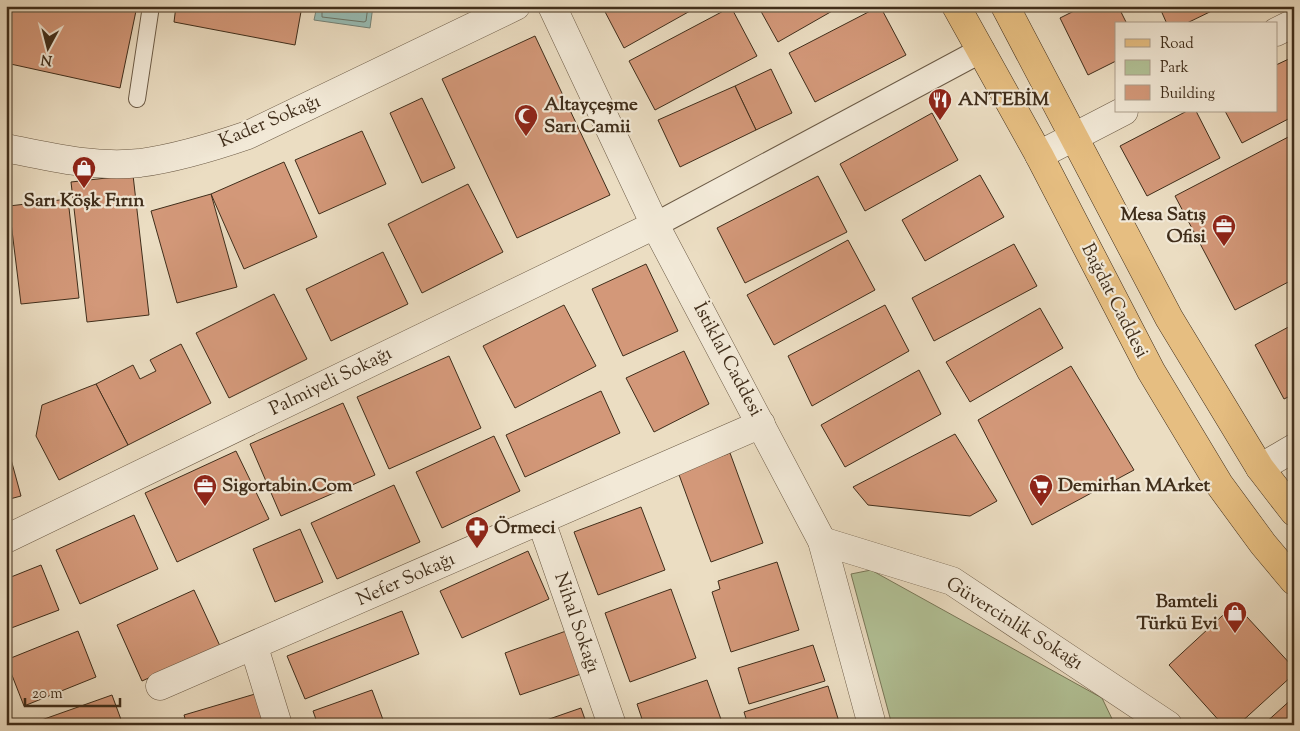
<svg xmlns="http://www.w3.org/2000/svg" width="1300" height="731" font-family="'Sorts Mill Goudy',serif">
<rect width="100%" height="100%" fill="#ebddc2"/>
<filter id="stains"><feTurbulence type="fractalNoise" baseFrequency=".004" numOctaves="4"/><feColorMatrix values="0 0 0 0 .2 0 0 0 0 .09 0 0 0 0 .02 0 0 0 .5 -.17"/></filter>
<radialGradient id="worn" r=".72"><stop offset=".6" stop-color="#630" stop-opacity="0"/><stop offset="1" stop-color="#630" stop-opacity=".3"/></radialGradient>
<polygon fill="#b2c297" stroke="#797859" points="871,570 1102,698 1115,725 892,725 851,574"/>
<polygon fill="#98bcb4" stroke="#758377" points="317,6 373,6 370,28 314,20"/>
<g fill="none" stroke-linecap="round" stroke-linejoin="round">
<polyline stroke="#6c7568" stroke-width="1" points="322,6 322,17 364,22 366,21 368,6"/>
</g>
<g fill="#d39879" stroke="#402e1b">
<polygon points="6,6 137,6 120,88 6,63"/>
<polygon points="176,6 302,6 295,45 174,22"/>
<polygon points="602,6 699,6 624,48"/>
<polygon points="758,6 841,6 778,42"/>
<polygon points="880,6 906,55 815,102 789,53"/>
<polygon points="1084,6 1118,6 1127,24 1116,24 1116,61 1088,75 1060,18"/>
<polygon points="1159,6 1222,6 1185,24 1167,24"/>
<polygon points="731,7 757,56 655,110 629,61"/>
<polygon points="535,36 610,195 517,238 442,79"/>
<polygon points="1293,57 1294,116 1242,143 1225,111 1276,111 1276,65"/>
<polygon points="771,69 792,113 756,130 735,86"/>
<polygon points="735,86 756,130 680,167 658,120"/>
<polygon points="422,98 455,168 422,183 390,113"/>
<polygon points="1187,111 1196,111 1220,158 1147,196 1120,146"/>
<polygon points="932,113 958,160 865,211 840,164"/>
<polygon points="362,131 386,184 319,214 295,160"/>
<polygon points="1294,134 1294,279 1235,310 1175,196"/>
<polygon points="284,162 317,237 244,269 211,194"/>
<polygon points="133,175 149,315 87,322 71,182"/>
<polygon points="980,175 1004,217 925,261 902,220"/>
<polygon points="818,176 847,232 745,283 717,228"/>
<polygon points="468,184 503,252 422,293 388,224"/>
<polygon points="211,194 237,287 177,303 151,211"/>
<polygon points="68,199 79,298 21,304 9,206"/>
<polygon points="848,240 875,290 774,345 747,295"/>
<polygon points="1014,244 1037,286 934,341 912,298"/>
<polygon points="383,252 408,304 331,341 306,289"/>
<polygon points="646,264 678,331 623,356 592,289"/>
<polygon points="274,294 307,359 229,398 196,333"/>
<polygon points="564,305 596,366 515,408 483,346"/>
<polygon points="885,305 909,351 812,406 788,356"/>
<polygon points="1040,308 1063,348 970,402 946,362"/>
<polygon points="1294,324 1294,394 1284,399 1255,345"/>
<polygon points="181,344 211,403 128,445 96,384 133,365 140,379 156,371 150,360"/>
<polygon points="684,351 709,404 654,432 626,378"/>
<polygon points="449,356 481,428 389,469 357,397"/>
<polygon points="1071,366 1134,470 1032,525 978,420"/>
<polygon points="919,370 941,414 845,467 821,425"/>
<polygon points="96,384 128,445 59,480 36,436 42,405"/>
<polygon points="601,391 620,433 525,477 506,435"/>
<polygon points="343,403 375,475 281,516 250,444"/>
<polygon points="955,434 997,501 970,516 868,505 853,487"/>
<polygon points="494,436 520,491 442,528 416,472"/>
<polygon points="6,441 21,496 6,500"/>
<polygon points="236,451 269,519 177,562 145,493"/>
<polygon points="730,453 763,543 711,562 678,472"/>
<polygon points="394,485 420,542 337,579 311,523"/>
<polygon points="641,507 665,570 598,595 574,532"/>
<polygon points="134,515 158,569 80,604 56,550"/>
<polygon points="300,529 323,582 275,602 253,549"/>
<polygon points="528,551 549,599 462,638 440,591"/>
<polygon points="777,562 799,630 731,652 712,592 720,589 718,581"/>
<polygon points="41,565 59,610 6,630 6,579"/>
<polygon points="671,589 696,658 630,682 605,613"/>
<polygon points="194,590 220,646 142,681 117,625"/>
<polygon points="1235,604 1294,668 1294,674 1238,725 1223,725 1169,665"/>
<polygon points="402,611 419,654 305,699 287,656"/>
<polygon points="78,631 96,677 24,706 6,660"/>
<polygon points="566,631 581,674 520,695 505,653"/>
<polygon points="813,645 825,681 749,704 738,668"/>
<polygon points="707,680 723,725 644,725 637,704"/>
<polygon points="828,686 840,725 748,725 744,712"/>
<polygon points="372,690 385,725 318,725 313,711"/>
<polygon points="255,694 264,725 187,725 184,715"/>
<polygon points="112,695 123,725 34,725 33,723"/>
<polygon points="1294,697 1294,725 1263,725"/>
<polygon points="581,708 587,725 532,725"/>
</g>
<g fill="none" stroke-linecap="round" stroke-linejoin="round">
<g stroke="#6b5a45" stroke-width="18">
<polyline id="service" points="137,99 151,6"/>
</g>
<g stroke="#6b5a45" stroke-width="26">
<polyline id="pedestrian" points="655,225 982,50"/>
</g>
<g stroke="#6b5a45" stroke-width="29">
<g id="minor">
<polyline points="1276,32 1294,23"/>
<path d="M6,148C50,157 95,168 140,163C177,158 213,147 248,135L516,6"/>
<polyline points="1039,155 1124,111"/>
<polyline points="541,521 612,725"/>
<polyline points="6,539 655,225"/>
<polyline points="822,541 952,581 1168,725"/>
<polyline points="254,647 278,725"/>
<polyline points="160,686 761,424"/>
</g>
</g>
<g stroke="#6b5a45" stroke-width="29">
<g id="tertiary">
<polyline points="552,6 655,225 822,541 872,725"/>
<polyline points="1260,468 1294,448"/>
</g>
</g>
<g stroke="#402e1b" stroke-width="29">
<g id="primary">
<polyline points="956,6 1039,155 1151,371 1219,484 1263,544 1294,581"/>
<polyline points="1005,6 1169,318 1260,468 1294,512"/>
</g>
</g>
<use href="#service" stroke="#f2e9d7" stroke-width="16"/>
<use href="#pedestrian" stroke="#f2e9d7" stroke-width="24"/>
<use href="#minor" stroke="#f2e9d7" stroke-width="28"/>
<use href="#tertiary" stroke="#f2e9d7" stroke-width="28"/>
<use href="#primary" stroke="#e6be81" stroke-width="28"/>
</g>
<defs>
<g id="restaurant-pin" transform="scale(1.25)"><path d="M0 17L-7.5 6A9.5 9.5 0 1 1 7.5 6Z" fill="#8f2418" stroke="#f2e9d7"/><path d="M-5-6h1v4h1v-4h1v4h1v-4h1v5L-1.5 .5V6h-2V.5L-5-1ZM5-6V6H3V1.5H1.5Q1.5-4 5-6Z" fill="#fff"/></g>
<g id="mosque-pin" transform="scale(1.25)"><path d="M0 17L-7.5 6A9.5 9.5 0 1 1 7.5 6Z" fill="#8f2418" stroke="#f2e9d7"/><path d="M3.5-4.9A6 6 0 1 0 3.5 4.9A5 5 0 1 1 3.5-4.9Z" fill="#fff"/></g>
<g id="shop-pin" transform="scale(1.25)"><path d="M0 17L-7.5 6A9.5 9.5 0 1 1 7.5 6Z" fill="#8f2418" stroke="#f2e9d7"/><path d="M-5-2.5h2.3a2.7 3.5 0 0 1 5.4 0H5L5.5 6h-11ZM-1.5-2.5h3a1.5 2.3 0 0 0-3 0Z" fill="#fff"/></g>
<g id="office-pin" transform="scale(1.25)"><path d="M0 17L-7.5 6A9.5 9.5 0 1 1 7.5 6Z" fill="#8f2418" stroke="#f2e9d7"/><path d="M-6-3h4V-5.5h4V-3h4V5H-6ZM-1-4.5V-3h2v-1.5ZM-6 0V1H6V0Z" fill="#fff"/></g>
<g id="supermarket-pin" transform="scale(1.25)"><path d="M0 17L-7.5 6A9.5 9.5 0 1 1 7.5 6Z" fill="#8f2418" stroke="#f2e9d7"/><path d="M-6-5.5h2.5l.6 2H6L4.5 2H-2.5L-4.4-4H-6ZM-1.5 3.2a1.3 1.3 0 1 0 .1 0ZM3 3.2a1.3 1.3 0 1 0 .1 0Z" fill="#fff"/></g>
<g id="pharmacy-pin" transform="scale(1.25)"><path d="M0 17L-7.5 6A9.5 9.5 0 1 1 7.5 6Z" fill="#8f2418" stroke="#f2e9d7"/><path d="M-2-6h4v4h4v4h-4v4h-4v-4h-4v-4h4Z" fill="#fff"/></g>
</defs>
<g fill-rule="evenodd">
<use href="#restaurant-pin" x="940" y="100"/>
<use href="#mosque-pin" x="526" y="116"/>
<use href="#shop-pin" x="84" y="168"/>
<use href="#office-pin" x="1224" y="226"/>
<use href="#office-pin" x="205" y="486"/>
<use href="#supermarket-pin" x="1041" y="486"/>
<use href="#pharmacy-pin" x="477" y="528"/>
<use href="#shop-pin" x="1235" y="613"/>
</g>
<g text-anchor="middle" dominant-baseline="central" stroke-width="4.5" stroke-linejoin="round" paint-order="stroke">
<g font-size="19" font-weight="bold" fill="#402e1b" stroke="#f2e9d7" text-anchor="start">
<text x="958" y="100">ANTEBİM</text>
<text x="544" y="105">Altayçeşme<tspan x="544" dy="22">Sarı Camii</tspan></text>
<text x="84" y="201" text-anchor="middle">Sarı Köşk Fırın</text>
<text x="1206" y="215" text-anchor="end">Mesa Satış<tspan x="1206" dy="22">Ofisi</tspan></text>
<text x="222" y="486">Sigortabin.Com</text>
<text x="1058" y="486">Demirhan MArket</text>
<text x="494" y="528">Örmeci</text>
<text x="1218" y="602" text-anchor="end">Bamteli<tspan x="1218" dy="22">Türkü Evi</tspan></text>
</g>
<g font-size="19" fill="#402e1b" stroke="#f2e9d7">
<text transform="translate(270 122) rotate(-23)">Kader Sokağı</text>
<text transform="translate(1114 301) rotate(63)">Bağdat Caddesi</text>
<text transform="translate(727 360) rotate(62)">İstiklal Caddesi</text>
<text transform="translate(331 382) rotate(-26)">Palmiyeli Sokağı</text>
<text transform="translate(406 580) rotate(-24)">Nefer Sokağı</text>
<text transform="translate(576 623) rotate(71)">Nihal Sokağı</text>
<text transform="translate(1014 624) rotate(32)">Güvercinlik Sokağı</text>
</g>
</g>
<rect width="1300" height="731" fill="none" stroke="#ebddc2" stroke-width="25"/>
<rect x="8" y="8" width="1285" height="716" fill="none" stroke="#402e1b" stroke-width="2.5"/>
<rect x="12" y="12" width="1275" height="706" fill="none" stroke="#402e1b"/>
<rect x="1115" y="22" width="162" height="90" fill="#f2e9d7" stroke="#ab9e8c"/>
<rect x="1125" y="39" width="25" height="8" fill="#e6be81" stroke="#ab9e8c"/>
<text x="1160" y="48" font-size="15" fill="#402e1b">Road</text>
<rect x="1125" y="60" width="25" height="15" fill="#b2c297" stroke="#ab9e8c"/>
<text x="1160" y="72" font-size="15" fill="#402e1b">Park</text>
<rect x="1125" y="85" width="25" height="15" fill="#d39879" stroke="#ab9e8c"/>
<text x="1160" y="98" font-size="15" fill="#402e1b">Building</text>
<g transform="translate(48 48) rotate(187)" stroke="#f2e9d7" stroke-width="4" paint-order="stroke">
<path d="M0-4L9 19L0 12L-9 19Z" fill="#402e1b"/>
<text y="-8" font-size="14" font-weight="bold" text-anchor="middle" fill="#402e1b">N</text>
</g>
<path d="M25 698v8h95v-8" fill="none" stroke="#402e1b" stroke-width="2.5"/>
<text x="32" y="698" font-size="15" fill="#402e1b" stroke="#f2e9d7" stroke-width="4" paint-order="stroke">20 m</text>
<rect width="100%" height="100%" filter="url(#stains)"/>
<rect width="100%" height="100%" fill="url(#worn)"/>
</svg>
